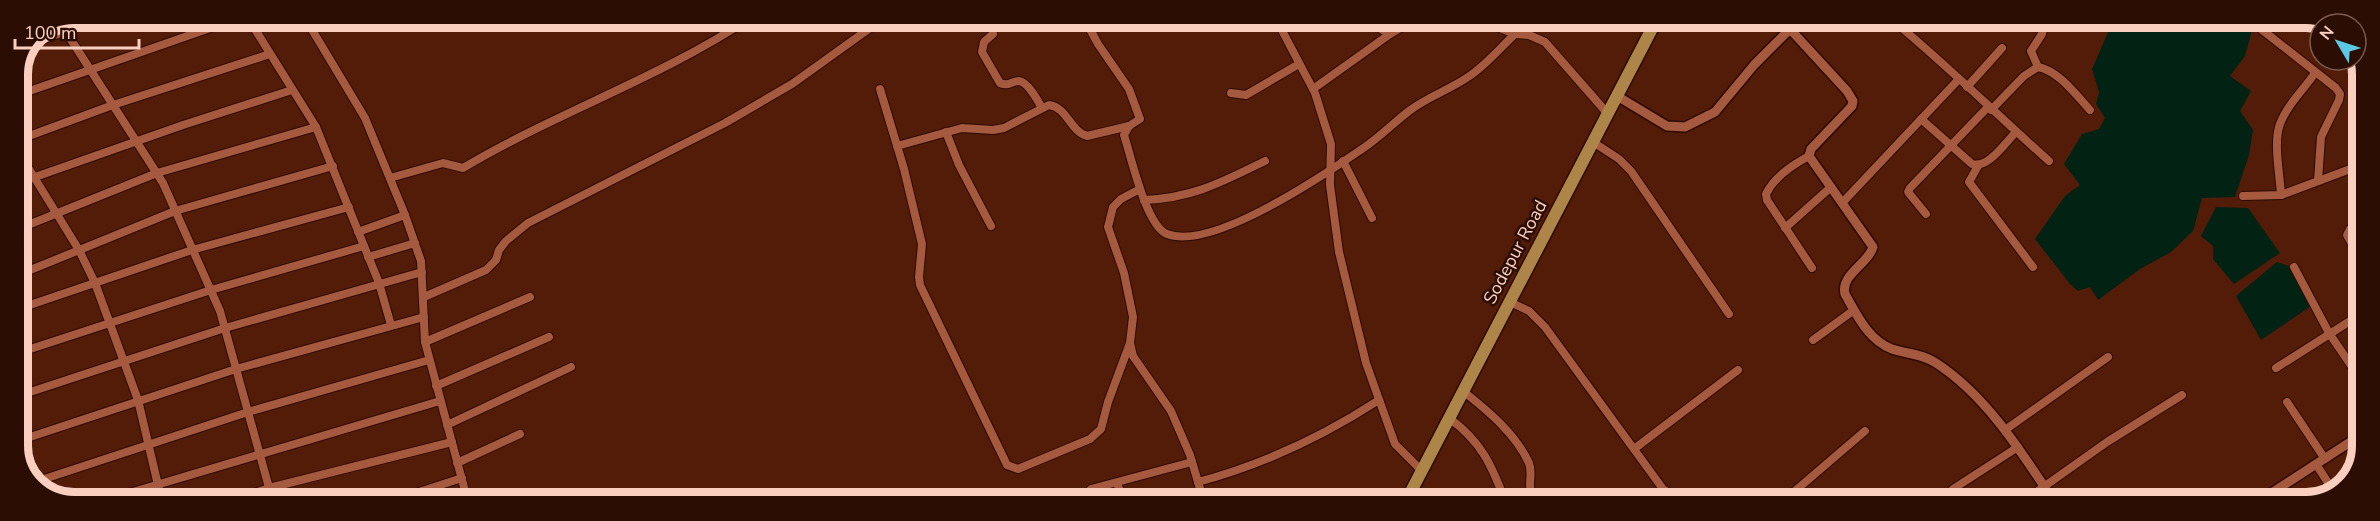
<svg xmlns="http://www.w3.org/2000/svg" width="2380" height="521" font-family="'Nunito Sans',sans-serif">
<rect width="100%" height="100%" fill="#521c08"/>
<g fill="#022213">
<polygon points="2114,19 2255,19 2245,56 2230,76 2251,91 2240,111 2253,130 2249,155 2235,197 2202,198 2193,231 2171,252 2140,269 2098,300 2090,287 2078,291 2070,284 2035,239 2065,196 2080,185 2064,164 2082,134 2099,129 2105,118 2096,104 2099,92 2092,69"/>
<polygon points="2216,207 2248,208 2280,253 2234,284 2213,259 2213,246 2201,236"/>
<polygon points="2277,262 2289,266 2311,306 2261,340 2236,296"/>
</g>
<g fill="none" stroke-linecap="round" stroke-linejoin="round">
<g stroke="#2f0a00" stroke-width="10">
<g id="minor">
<polyline points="248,18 316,127 379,283 391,325"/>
<polyline points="305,18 365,118 405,215 421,261 425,342 468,502"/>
<path d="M1084,18L1098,44L1129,89L1140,119L1129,126L1124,135C1131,156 1146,226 1167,234C1211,251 1321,177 1359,151C1377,140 1392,124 1409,111C1427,97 1449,90 1468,77C1485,66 1500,48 1515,34"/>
<polyline points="1276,19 1315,93 1331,144 1330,185 1339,252 1366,363 1395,444 1422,471"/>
<polyline points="1373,19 1381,29 1390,34 1415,19"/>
<polyline points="1484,19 1497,27 1515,34 1529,35 1545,42 1608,114"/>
<path d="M1891,19C1946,64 1996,114 2049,161"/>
<polyline points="2257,19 2257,24 2261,29 2336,88 2340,94 2339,100 2321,137 2318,181"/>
<polyline points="61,24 163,183 220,311 273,502"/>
<path d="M993,34L984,42L982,52L1000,83C1009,87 1011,81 1019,81C1028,82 1038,101 1042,108"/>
<polyline points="31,44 101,18"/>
<polyline points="2038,67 2031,51 2042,34 2046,19"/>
<polyline points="1967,87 2002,48"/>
<polyline points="880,89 904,169 922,244 919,277 920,285 1007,465 1018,469 1090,439 1101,429 1108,402 1130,343"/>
<polyline points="1313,89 1390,34"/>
<polyline points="1231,93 1246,95 1299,64"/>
<polyline points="18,95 239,18"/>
<path d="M1991,110L2024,76L2038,67C2059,71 2076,95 2090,110"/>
<path d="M1921,119L1972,164C1988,169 2005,143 2016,132"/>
<polyline points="946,132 959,165 991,226"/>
<polyline points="18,140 113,105 270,54"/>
<polyline points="1593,142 1619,159 1631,171 1729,314"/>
<path d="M897,146L962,128L993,130L1004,128L1049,105C1067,107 1070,131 1087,136L1129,126"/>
<polyline points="18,151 79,250 95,283 138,400 162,502"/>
<path d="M1809,156C1792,165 1774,177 1766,194L1767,200L1812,268"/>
<polyline points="1343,161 1372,218"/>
<polyline points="1978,166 1969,182 2033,267"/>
<path d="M390,178L443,163L463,168C555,113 662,77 750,18"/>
<polyline points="18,183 183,125 292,90"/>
<polyline points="1140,189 1121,199 1113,207 1108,227 1124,273 1133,317 1130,343 1133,356 1171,411 1190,455 1204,502"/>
<path d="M2281,195C2280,175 2273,142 2280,124C2287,105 2304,89 2315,73"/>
<polyline points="2243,196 2281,195 2361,165"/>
<path d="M1144,200C1193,198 1222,182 1265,161"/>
<polyline points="1843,202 1959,79"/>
<polyline points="1926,214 1908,192 1910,188 1988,107"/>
<polyline points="1785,228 1831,187"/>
<polyline points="18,229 157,173 316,127"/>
<polyline points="358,232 405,215"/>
<polyline points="368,257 415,243"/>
<polyline points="2361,260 2347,235 2350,229 2361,223"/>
<polyline points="2294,267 2329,333 2361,380"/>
<polyline points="18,275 175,211 333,166"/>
<polyline points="424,297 486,270 496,260 499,250 506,241 528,223 725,123 792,84 884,18"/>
<polyline points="1510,302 1529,311 1545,327 1663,489 1674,496 1686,493 1697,503"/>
<polyline points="18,309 192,250 349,207"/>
<polyline points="1813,340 1854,310"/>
<polyline points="425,342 530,297"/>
<polyline points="18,353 211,290 364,246"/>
<polyline points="2276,368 2361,314"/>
<polyline points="436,386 549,337"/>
<path d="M1463,391C1488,411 1515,433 1529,463C1534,476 1525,485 1535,503"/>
<polyline points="18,396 225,328 422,272"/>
<polyline points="2287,402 2325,459"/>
<path d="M1449,418C1482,442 1492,466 1506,503"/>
<polyline points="18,421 38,487"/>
<polyline points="447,425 571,367"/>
<polyline points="2005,430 2108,357"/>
<polyline points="18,441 236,369 424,317"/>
<polyline points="1634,449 1738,370"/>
<polyline points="457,463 520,434"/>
<polyline points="2316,464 2334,492"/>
<path d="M1198,482C1265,464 1322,437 1379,400"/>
<polyline points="32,483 248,412 429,360"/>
<polyline points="1117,483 1124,502"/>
<polyline points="1091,489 1192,462"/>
<polyline points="1953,489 2018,447"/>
<polyline points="99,502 440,401"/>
<polyline points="228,502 269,488 452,442"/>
<polyline points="388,502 462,478"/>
<polyline points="1781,503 1865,431"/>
<polyline points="1853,503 1854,502"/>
<polyline points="2021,503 2107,442 2182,395"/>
</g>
</g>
<g stroke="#2f0a00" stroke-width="12">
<g id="tertiary">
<path d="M1789,28L1847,91L1853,101L1852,106L1811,149L1809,156L1873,247C1868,264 1840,275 1845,294C1857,315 1868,340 1892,349C1907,354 1923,354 1936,363C1987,396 2022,453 2055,503"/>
<polyline points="1617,96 1667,126 1685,127 1715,112 1754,65 1800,19"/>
<polyline points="2256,503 2361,435"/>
</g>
</g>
<g stroke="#2f0a00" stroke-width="15">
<polyline id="primary" points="1405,503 1657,19"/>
</g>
<use href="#minor" stroke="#a5593f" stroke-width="8"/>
<use href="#tertiary" stroke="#a5593f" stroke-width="9"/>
<use href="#primary" stroke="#ad8548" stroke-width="12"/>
</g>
<g text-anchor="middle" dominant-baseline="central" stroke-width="5" stroke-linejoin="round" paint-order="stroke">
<g font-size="18" fill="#facfc0" stroke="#2b0d04">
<text transform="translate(1515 252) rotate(-62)">Sodepur Road</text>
</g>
</g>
<path d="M0 0H2380V521H0ZM74 28H2306A46 46 0 0 1 2352 74V446A46 46 0 0 1 2306 492H74A46 46 0 0 1 28 446V74A46 46 0 0 1 74 28Z" fill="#2b0d04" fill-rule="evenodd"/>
<path fill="none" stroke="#facfc0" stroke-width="8" d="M74 28H2306A46 46 0 0 1 2352 74V446A46 46 0 0 1 2306 492H74A46 46 0 0 1 28 446V74A46 46 0 0 1 74 28Z"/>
<g transform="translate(2338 42) rotate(309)"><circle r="28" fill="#2b0d04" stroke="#7e5b4f" stroke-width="1.5"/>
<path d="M0-4.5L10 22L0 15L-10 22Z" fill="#5bc8e6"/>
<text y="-9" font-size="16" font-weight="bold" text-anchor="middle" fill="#facfc0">N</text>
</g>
<path d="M15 39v9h124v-9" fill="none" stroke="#facfc0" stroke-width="3"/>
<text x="24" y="39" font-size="18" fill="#facfc0" stroke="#2b0d04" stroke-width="4.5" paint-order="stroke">100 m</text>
</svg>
